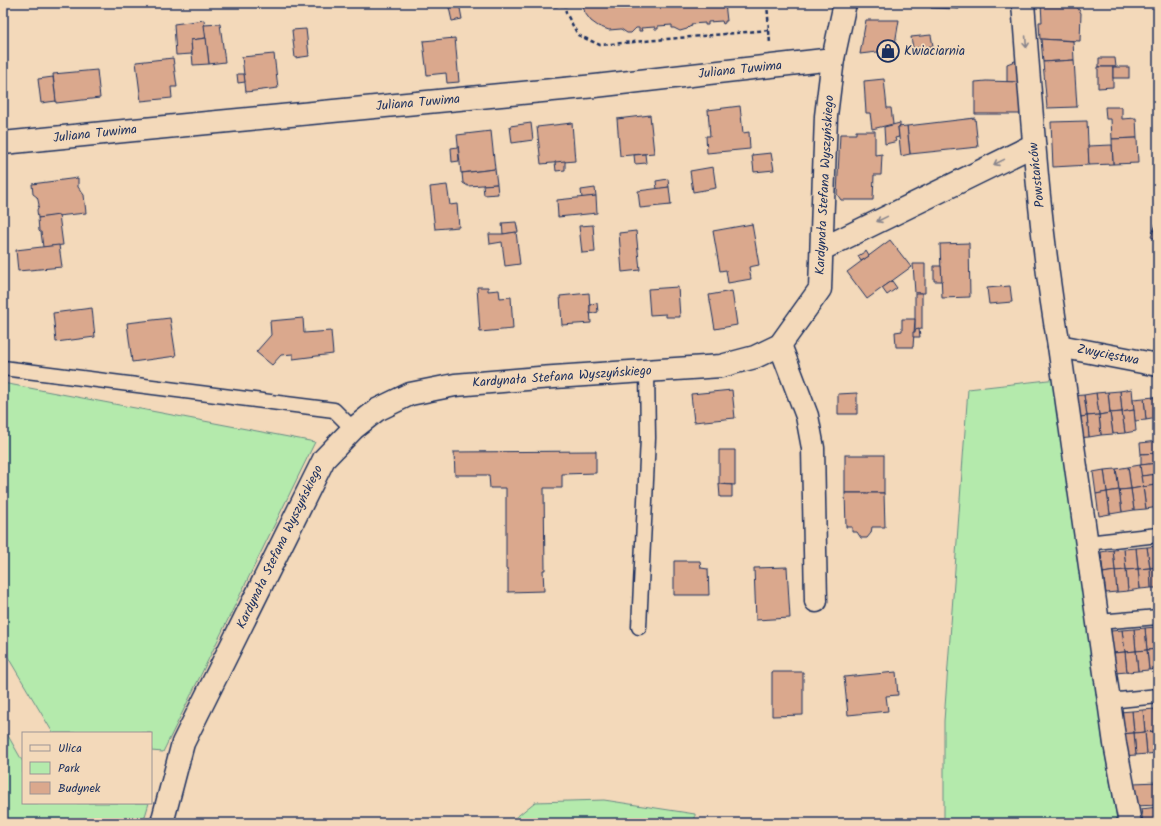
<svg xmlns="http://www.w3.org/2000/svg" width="1161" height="826" font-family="Kalam,sans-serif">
<rect width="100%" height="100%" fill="#f3d9ba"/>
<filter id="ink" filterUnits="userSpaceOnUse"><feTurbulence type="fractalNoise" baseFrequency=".025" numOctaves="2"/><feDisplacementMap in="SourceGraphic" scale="8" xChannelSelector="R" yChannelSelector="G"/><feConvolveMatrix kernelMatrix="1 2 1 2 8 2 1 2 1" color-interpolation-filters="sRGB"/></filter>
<g filter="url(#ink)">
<g fill="#b4eaac" stroke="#688c85">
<polygon points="1057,379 1103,743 1118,823 944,823 944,721 968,389"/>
<polygon points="3,383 315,442 163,752 151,751 151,733 53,733 3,649"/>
<polygon points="3,727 23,762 23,803 149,803 143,823 3,823"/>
<polygon points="604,800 695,814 695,823 509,823 535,802"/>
</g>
<g fill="#daa88d" stroke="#1b2f5e">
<polygon points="448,3 459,3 462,19 452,21"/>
<polygon points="582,3 725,3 727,21 725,21 725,23 723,24 722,21 708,22 708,25 705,25 705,23 691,24 692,26 689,27 687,29 680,31 674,28 672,28 672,25 658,26 658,29 655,29 655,27 641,28 642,31 639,31 639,28 636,28 631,33 627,33 621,29 609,30 598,26 591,21 585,13"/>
<polygon points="931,3 959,3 959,9 931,8"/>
<polygon points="1041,3 1077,7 1081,13 1080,41 1040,39 1039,22 1042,22"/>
<polygon points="204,20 206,38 191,40 192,54 176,55 174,24"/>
<polygon points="866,20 899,20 894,50 860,54"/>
<polygon points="220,24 225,62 209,64 204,25"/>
<polygon points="306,29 309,56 295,58 292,30"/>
<polygon points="931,35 933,46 913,48 911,37"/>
<polygon points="206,38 209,64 193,65 191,40"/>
<polygon points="455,38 459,82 447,83 446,73 427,75 423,41"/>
<polygon points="1041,39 1073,41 1074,60 1043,62"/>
<polygon points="274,54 278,88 246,92 242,57"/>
<polygon points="173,58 177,87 171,87 172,98 141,101 136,62"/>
<polygon points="1099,58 1115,58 1116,67 1099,67"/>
<polygon points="1020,59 1020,82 1007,82 1007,64"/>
<polygon points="1074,60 1077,107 1047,108 1043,62"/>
<polygon points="1098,67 1113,67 1113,87 1098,88"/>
<rect x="1113" y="67" width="16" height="11"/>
<polygon points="97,70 100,98 56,103 53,74"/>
<polygon points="237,74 244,74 245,82 238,83"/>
<polygon points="53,77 56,101 41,103 38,79"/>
<polygon points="884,79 887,108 891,108 893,124 872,129 870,113 866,113 864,81"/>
<polygon points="986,81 1020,82 1020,114 975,114 975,82"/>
<polygon points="740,106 743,133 749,132 750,149 707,153 706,136 710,136 708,110"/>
<polygon points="1105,107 1122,107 1122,119 1136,118 1137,138 1112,139 1111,119 1106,119"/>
<polygon points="650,115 654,153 620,156 617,119"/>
<polygon points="975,118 978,147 910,154 907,126"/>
<polygon points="1087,121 1089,165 1053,167 1051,122"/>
<polygon points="531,123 533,140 512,143 510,126"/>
<polygon points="572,123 575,161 541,164 537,127"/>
<polygon points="900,123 900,127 898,127 899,137 895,138 896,141 894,142 885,144 884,127"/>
<polygon points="907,126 910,154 901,156 898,127"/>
<polygon points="491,131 495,169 461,173 457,135"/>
<polygon points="856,131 875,131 875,155 882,154 881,175 874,175 873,200 841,200 837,194 840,134 856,134"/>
<polygon points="1137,138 1138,163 1113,164 1112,139"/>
<polygon points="1112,145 1113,164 1089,165 1088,146"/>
<polygon points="458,147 459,161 452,162 451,148"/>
<polygon points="771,153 774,170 754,172 752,155"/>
<polygon points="645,154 646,163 635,164 634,155"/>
<polygon points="565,161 565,170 556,171 555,162"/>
<polygon points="713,167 716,188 693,192 690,171"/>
<polygon points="495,169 497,184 468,186 463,183 462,173"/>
<polygon points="78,178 78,187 84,195 86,213 38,218 37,210 39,205 38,200 37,197 33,194 32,184"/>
<polygon points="668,179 669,187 657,189 656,181"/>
<polygon points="497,184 498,194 484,195 483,185"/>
<polygon points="447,185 450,205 457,204 459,227 435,229 430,187"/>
<polygon points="669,187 671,205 640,208 638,191"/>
<polygon points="595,188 596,196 582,198 581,190"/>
<polygon points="596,196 597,213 558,217 557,200"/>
<polygon points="59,215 63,245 43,247 41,232 40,232 39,231 38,218"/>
<polygon points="1158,219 1158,240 1151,237"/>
<polygon points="516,222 518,232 503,234 502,223"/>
<polygon points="752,224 759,265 749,267 751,279 728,283 726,270 720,271 713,231"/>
<polygon points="593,225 595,252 582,253 579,226"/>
<polygon points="636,231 640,270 622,272 619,233"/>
<polygon points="516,232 520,264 505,266 502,242 490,244 489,234 503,234"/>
<polygon points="890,240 911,267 867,299 847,272"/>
<polygon points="969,243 970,297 942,298 940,244"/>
<polygon points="59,245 62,267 18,271 16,250"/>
<polygon points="866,251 869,256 861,261 858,256"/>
<polygon points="913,264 925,264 925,293 915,293"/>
<polygon points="934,266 941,266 942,281 934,281"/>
<polygon points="892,281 897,288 887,295 882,288"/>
<polygon points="1010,286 1012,302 989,304 987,288"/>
<polygon points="477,287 488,287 488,291 499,290 500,298 511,297 513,329 480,332"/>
<polygon points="678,287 680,317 666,317 666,314 650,315 648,289"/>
<polygon points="732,291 737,325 715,329 709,295"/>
<polygon points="589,293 591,323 562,325 560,296"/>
<polygon points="915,293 922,293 922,329 915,330"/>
<polygon points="597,303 598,312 590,314 590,304"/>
<polygon points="92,308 95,337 56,342 53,313"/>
<polygon points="170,318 176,356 132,362 127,323"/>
<polygon points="303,318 304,333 331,331 333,354 293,359 293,354 281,355 272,365 256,352 271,335 270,321"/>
<polygon points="902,319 915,319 913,347 896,347 895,332 902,331"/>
<polygon points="919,329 920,337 913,337 913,332 915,332 915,330"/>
<polygon points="1132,389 1134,410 1122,412 1120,391"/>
<polygon points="732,390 735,418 694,422 691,394"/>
<polygon points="1120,391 1122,412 1110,413 1108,392"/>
<polygon points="1108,392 1110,413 1099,415 1096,393"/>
<polygon points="857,393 857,414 838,414 838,394"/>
<polygon points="1096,393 1099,415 1087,416 1084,395"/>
<polygon points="1084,395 1087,416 1075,418 1072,396"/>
<polygon points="1158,396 1158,418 1157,418 1155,397"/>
<polygon points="1155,397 1157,418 1146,420 1144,398"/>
<polygon points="1144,398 1146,420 1135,421 1133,399"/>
<polygon points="1134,410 1136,431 1125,433 1122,412"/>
<polygon points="1122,412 1125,433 1113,434 1110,413"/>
<polygon points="1110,413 1113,434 1101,435 1099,415"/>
<polygon points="1099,415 1101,435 1089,437 1087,416"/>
<polygon points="1087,416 1089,437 1077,438 1075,418"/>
<polygon points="1158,441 1158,453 1141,454 1140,443"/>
<polygon points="719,450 735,450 735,485 719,484"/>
<polygon points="596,451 596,473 562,474 562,488 544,488 545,570 543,570 544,591 508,592 508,569 506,569 506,488 490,488 489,475 455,475 454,452"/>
<polygon points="1158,453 1158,463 1141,465 1141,454"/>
<rect x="845" y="455" width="39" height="38"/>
<polygon points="1158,463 1158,474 1141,476 1140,465"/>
<polygon points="1140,465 1143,487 1131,489 1128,467"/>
<polygon points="1128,467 1131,489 1119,490 1116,469"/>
<polygon points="1116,469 1119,490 1107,492 1104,470"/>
<polygon points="1104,470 1107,492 1096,494 1093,472"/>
<polygon points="1158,474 1158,485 1143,487 1141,476"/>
<polygon points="719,484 732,485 732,497 720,497"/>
<polygon points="1155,485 1158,507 1146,509 1143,487"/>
<polygon points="1155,485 1158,485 1158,507"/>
<polygon points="1143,487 1146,509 1134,510 1131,489"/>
<polygon points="1131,489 1134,510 1122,512 1119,490"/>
<polygon points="1119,490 1122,512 1110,514 1107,492"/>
<polygon points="1107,492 1110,514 1099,516 1096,494"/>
<polygon points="845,493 884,493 885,527 872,527 871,533 867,538 861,538 857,532 852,532 852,527 846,527"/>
<polygon points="1158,546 1158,567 1150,568 1147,547"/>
<polygon points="1147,547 1150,568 1138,569 1136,548"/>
<polygon points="1136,548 1138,569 1126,570 1124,549"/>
<polygon points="1124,549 1126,570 1115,571 1113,550"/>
<polygon points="1113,550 1115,571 1103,573 1101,552"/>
<polygon points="674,561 700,561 701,568 708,569 709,595 674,595"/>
<polygon points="787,567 790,618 756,620 754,568"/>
<polygon points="1158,567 1158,588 1151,588 1150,568"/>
<polygon points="1150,568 1151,588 1140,589 1138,569"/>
<polygon points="1138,569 1140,589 1128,591 1126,570"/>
<polygon points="1126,570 1128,591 1117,592 1115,571"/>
<polygon points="1115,571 1117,592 1106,593 1103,573"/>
<polygon points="1156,627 1158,649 1147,650 1145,628"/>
<polygon points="1156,627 1158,627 1158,645"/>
<polygon points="1145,628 1147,650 1136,651 1134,629"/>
<polygon points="1134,629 1136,651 1125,652 1122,630"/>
<polygon points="1122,630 1125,652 1113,653 1111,631"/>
<polygon points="1158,649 1158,669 1149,670 1147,650"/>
<polygon points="1147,650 1149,670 1138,671 1136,651"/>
<polygon points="1136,651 1138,671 1127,672 1125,652"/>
<polygon points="1125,652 1127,672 1115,673 1113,653"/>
<polygon points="772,672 803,672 803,715 772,716"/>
<polygon points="896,672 898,695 886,696 888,711 848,715 844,677"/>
<polygon points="1155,709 1157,731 1145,732 1143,710"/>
<polygon points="1155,709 1158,709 1158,731 1157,731"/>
<polygon points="1143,710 1145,732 1134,733 1132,711"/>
<polygon points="1132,711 1134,733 1120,734 1119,712"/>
<polygon points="1157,731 1158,753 1147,754 1145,732"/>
<polygon points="1145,732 1147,754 1136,755 1134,733"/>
<polygon points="1134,733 1136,755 1122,756 1120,734"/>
<polygon points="1158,782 1158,805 1135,806 1133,783"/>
<polygon points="1158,807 1158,823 1143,823 1141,809"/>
</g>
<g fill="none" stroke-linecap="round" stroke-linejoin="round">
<g stroke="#1b2f5e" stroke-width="17">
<g id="lane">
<polyline points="3,368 334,410 353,429"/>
<polyline points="1087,543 1158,535"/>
<polyline points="1098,622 1158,617"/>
<polyline points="639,627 648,438 647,371"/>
<polyline points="1109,701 1158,696"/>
</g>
</g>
<g stroke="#1b2f5e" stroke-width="25">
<g id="street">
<path d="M1023,3C1032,117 1039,232 1059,346L1115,744L1130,823"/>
<polyline points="3,143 134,130 595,86 833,59"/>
<polyline points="822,249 1034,145"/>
<polyline points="780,345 807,416 813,448 816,601"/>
<polyline points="1059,346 1158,365"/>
<polyline points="162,823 183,743 324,459 353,429 377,410 410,394 455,385 539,378 721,366 755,357 780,345 820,289 826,116 833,59 845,3"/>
</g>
</g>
<g stroke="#1b2f5e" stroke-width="2.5" stroke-dasharray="4 3" stroke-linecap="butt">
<polyline points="565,3 566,13 578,35 600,45 769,30"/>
<polyline points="767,3 770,44"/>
<polyline points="554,6 565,5"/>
</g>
<use href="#lane" stroke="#f3d9ba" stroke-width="14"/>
<use href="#street" stroke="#f3d9ba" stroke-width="22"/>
</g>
<defs><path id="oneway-shaft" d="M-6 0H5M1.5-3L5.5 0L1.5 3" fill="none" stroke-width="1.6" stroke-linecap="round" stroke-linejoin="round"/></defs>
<g stroke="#87848c">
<use href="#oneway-shaft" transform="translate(1026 42) rotate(86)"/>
<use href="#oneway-shaft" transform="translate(999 162) rotate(154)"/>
<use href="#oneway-shaft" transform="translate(882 219) rotate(154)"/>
</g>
</g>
<defs>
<g id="shop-ring" transform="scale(1.15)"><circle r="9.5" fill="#f3d9ba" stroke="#1b2f5e" stroke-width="1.5"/><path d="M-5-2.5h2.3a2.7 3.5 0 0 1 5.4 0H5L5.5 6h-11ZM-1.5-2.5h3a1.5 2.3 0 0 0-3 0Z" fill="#1b2f5e"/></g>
</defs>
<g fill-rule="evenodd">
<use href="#shop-ring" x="888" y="51"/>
</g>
<g text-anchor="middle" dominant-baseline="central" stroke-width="3.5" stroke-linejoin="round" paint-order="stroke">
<g font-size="13" fill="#1b2f5e" stroke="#f3d9ba" text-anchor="start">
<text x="904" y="51">Kwiaciarnia</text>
</g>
<g font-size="13" fill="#1b2f5e" stroke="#f3d9ba">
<text transform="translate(740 70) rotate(-6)">Juliana Tuwima</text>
<text transform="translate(418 103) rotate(-5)">Juliana Tuwima</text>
<text transform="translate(95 134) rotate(-6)">Juliana Tuwima</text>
<text transform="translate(1037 175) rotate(-96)">Powstańców</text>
<text transform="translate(825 185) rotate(-87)">Kardynała Stefana Wyszyńskiego</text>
<text transform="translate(1108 355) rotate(11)">Zwycięstwa</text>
<text transform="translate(562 377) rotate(-4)">Kardynała Stefana Wyszyńskiego</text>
<text transform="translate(280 547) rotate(-64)">Kardynała Stefana Wyszyńskiego</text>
</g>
</g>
<rect width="1161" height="826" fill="none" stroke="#f3d9ba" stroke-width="16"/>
<rect x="8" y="8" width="1145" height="810" fill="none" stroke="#1b2f5e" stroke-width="1.5" filter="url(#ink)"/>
<rect x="22" y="732" width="130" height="72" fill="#f3d9ba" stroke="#9d9595"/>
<rect x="30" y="745" width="20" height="6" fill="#f3d9ba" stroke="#9d9595"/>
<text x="58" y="752" font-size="12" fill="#1b2f5e">Ulica</text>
<rect x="30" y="762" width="20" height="12" fill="#b4eaac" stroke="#9d9595"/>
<text x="58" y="772" font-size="12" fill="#1b2f5e">Park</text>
<rect x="30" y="782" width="20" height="12" fill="#daa88d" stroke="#9d9595"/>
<text x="58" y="792" font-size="12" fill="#1b2f5e">Budynek</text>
</svg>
